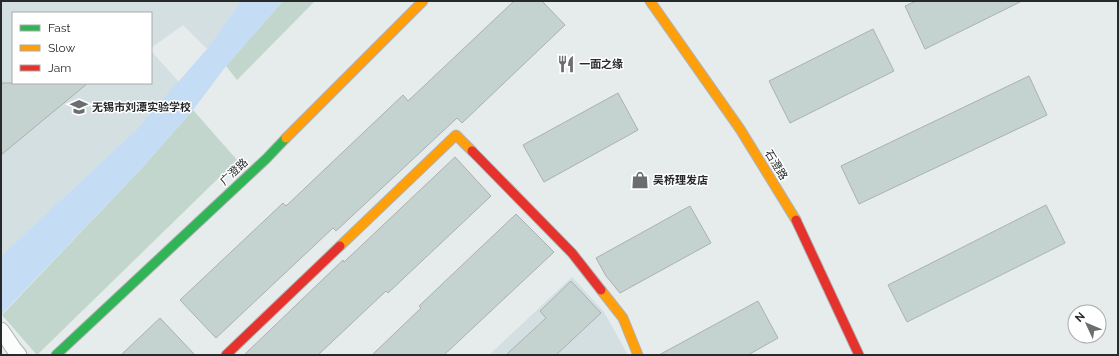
<svg xmlns="http://www.w3.org/2000/svg" width="1119" height="356" font-family="Raleway,'Noto Sans SC',sans-serif">
<rect width="100%" height="100%" fill="#e6ebec"/>
<g fill="#d3dfe1">
<polygon points="1,1 241,1 207,49 183,25 151,48 151,13 13,13 13,83 151,83 151,51 179,82 136,130 1,256"/>
<polygon points="572,277 604,312 628,355 489,355"/>
</g>
<g fill="#c2d6cd">
<polygon points="283,1 315,1 237,80 226,66"/>
<polygon points="193,110 237,160 37,355 2,315 141,169"/>
</g>
<polygon fill="#c4dcf4" points="241,1 283,1 226,66 193,110 141,169 1,315 1,256 136,130 207,49"/>
<g fill="#c4d2d0" stroke="#acb0b1">
<polygon points="514,1 542,1 565,25 462,123 457,118 336,231 333,228 216,338 180,300 283,203 286,206 403,95 408,101"/>
<polygon points="916,1 1022,1 925,49 905,6"/>
<polygon points="873,29 894,71 790,123 769,81"/>
<polygon points="1029,76 1047,115 859,204 841,166"/>
<polygon points="1,83 88,83 1,155"/>
<polygon points="618,93 638,130 544,182 523,145"/>
<polygon points="455,157 491,196 388,293 386,291 318,355 244,355 343,260 344,262"/>
<polygon points="1046,205 1065,243 907,322 888,285"/>
<polygon points="690,206 711,243 620,293 606,276 596,258"/>
<polygon points="516,214 554,252 444,355 372,355 421,308 419,306"/>
<polygon points="571,281 601,313 556,355 506,355 546,318 540,311"/>
<polygon points="758,301 778,338 748,355 659,355"/>
<polygon points="160,318 195,355 121,355"/>
</g>
<g fill="none" stroke-linecap="round" stroke-linejoin="round">
<g stroke="#b0b3b4" stroke-width="17">
<polyline id="street" points="1,330 14,349 19,355"/>
</g>
<g stroke="#b0b3b4" stroke-width="11">
<polyline id="fast" points="56,355 266,159 286,138"/>
</g>
<g stroke="#b0b3b4" stroke-width="11">
<g id="slow">
<polyline points="650,1 740,129 796,220"/>
<polyline points="286,138 423,1"/>
<polyline points="340,246 456,135 472,151"/>
<polyline points="601,290 623,318 638,355"/>
</g>
</g>
<g stroke="#b0b3b4" stroke-width="11">
<g id="jam">
<polyline points="472,151 572,253 601,290"/>
<polyline points="796,220 859,355"/>
<polyline points="226,355 340,246"/>
</g>
</g>
<use href="#street" stroke="#fbfcfc" stroke-width="15"/>
<use href="#fast" stroke="#30b455" stroke-width="9"/>
<use href="#slow" stroke="#ff9f0a" stroke-width="9"/>
<use href="#jam" stroke="#e5322d" stroke-width="9"/>
</g>
<defs>
<g id="restaurant-bare" transform="scale(1.38)"><path d="M-5-6h1v4h1v-4h1v4h1v-4h1v5L-1.5 .5V6h-2V.5L-5-1ZM5-6V6H3V1.5H1.5Q1.5-4 5-6Z" fill="#6a6e6f" stroke="#fff" stroke-width="2.5" paint-order="stroke"/></g>
<g id="school-bare" transform="scale(1.38)"><path d="M0-5L7-2L0 1L-7-2ZM-4 1L0 2.5L4 1V4Q0 6-4 4Z" fill="#6a6e6f" stroke="#fff" stroke-width="2.5" paint-order="stroke"/></g>
<g id="shop-bare" transform="scale(1.38)"><path d="M-5-2.5h2.3a2.7 3.5 0 0 1 5.4 0H5L5.5 6h-11ZM-1.5-2.5h3a1.5 2.3 0 0 0-3 0Z" fill="#6a6e6f" stroke="#fff" stroke-width="2.5" paint-order="stroke"/></g>
</defs>
<g fill-rule="evenodd">
<use href="#restaurant-bare" x="566" y="64"/>
<use href="#school-bare" x="79" y="107"/>
<use href="#shop-bare" x="640" y="180"/>
</g>
<g text-anchor="middle" dominant-baseline="central" stroke-width="3" stroke-linejoin="round" paint-order="stroke">
<g font-size="11" font-weight="bold" fill="#272a2b" stroke="#fff" text-anchor="start">
<text x="579" y="64">一面之缘</text>
<text x="92" y="107">无锡市刘潭实验学校</text>
<text x="653" y="180">吴桥理发店</text>
</g>
<g font-size="11" fill="#272a2b" stroke="#fff">
<text transform="translate(776 165) rotate(59)">石澄路</text>
<text transform="translate(234 172) rotate(-43)">广澄路</text>
</g>
</g>
<rect width="1119" height="356" fill="none" stroke="#272a2b" stroke-width="4"/>
<rect x="12" y="12" width="140" height="72" fill="#ffffff" stroke="#a9aaaa"/>
<rect x="20" y="25" width="20" height="6" fill="#30b455" stroke="#a9aaaa"/>
<text x="48" y="32" font-size="12" fill="#272a2b">Fast</text>
<rect x="20" y="45" width="20" height="6" fill="#ff9f0a" stroke="#a9aaaa"/>
<text x="48" y="52" font-size="12" fill="#272a2b">Slow</text>
<rect x="20" y="65" width="20" height="6" fill="#e5322d" stroke="#a9aaaa"/>
<text x="48" y="72" font-size="12" fill="#272a2b">Jam</text>
<g transform="translate(1087 324) rotate(314)"><circle r="19" fill="#ffffff" stroke="#a9aaaa"/>
<path d="M0-3L7 15L0 10L-7 15Z" fill="#6a6e6f"/>
<text y="-6" font-size="11" font-weight="bold" text-anchor="middle" fill="#272a2b">N</text>
</g>
</svg>
